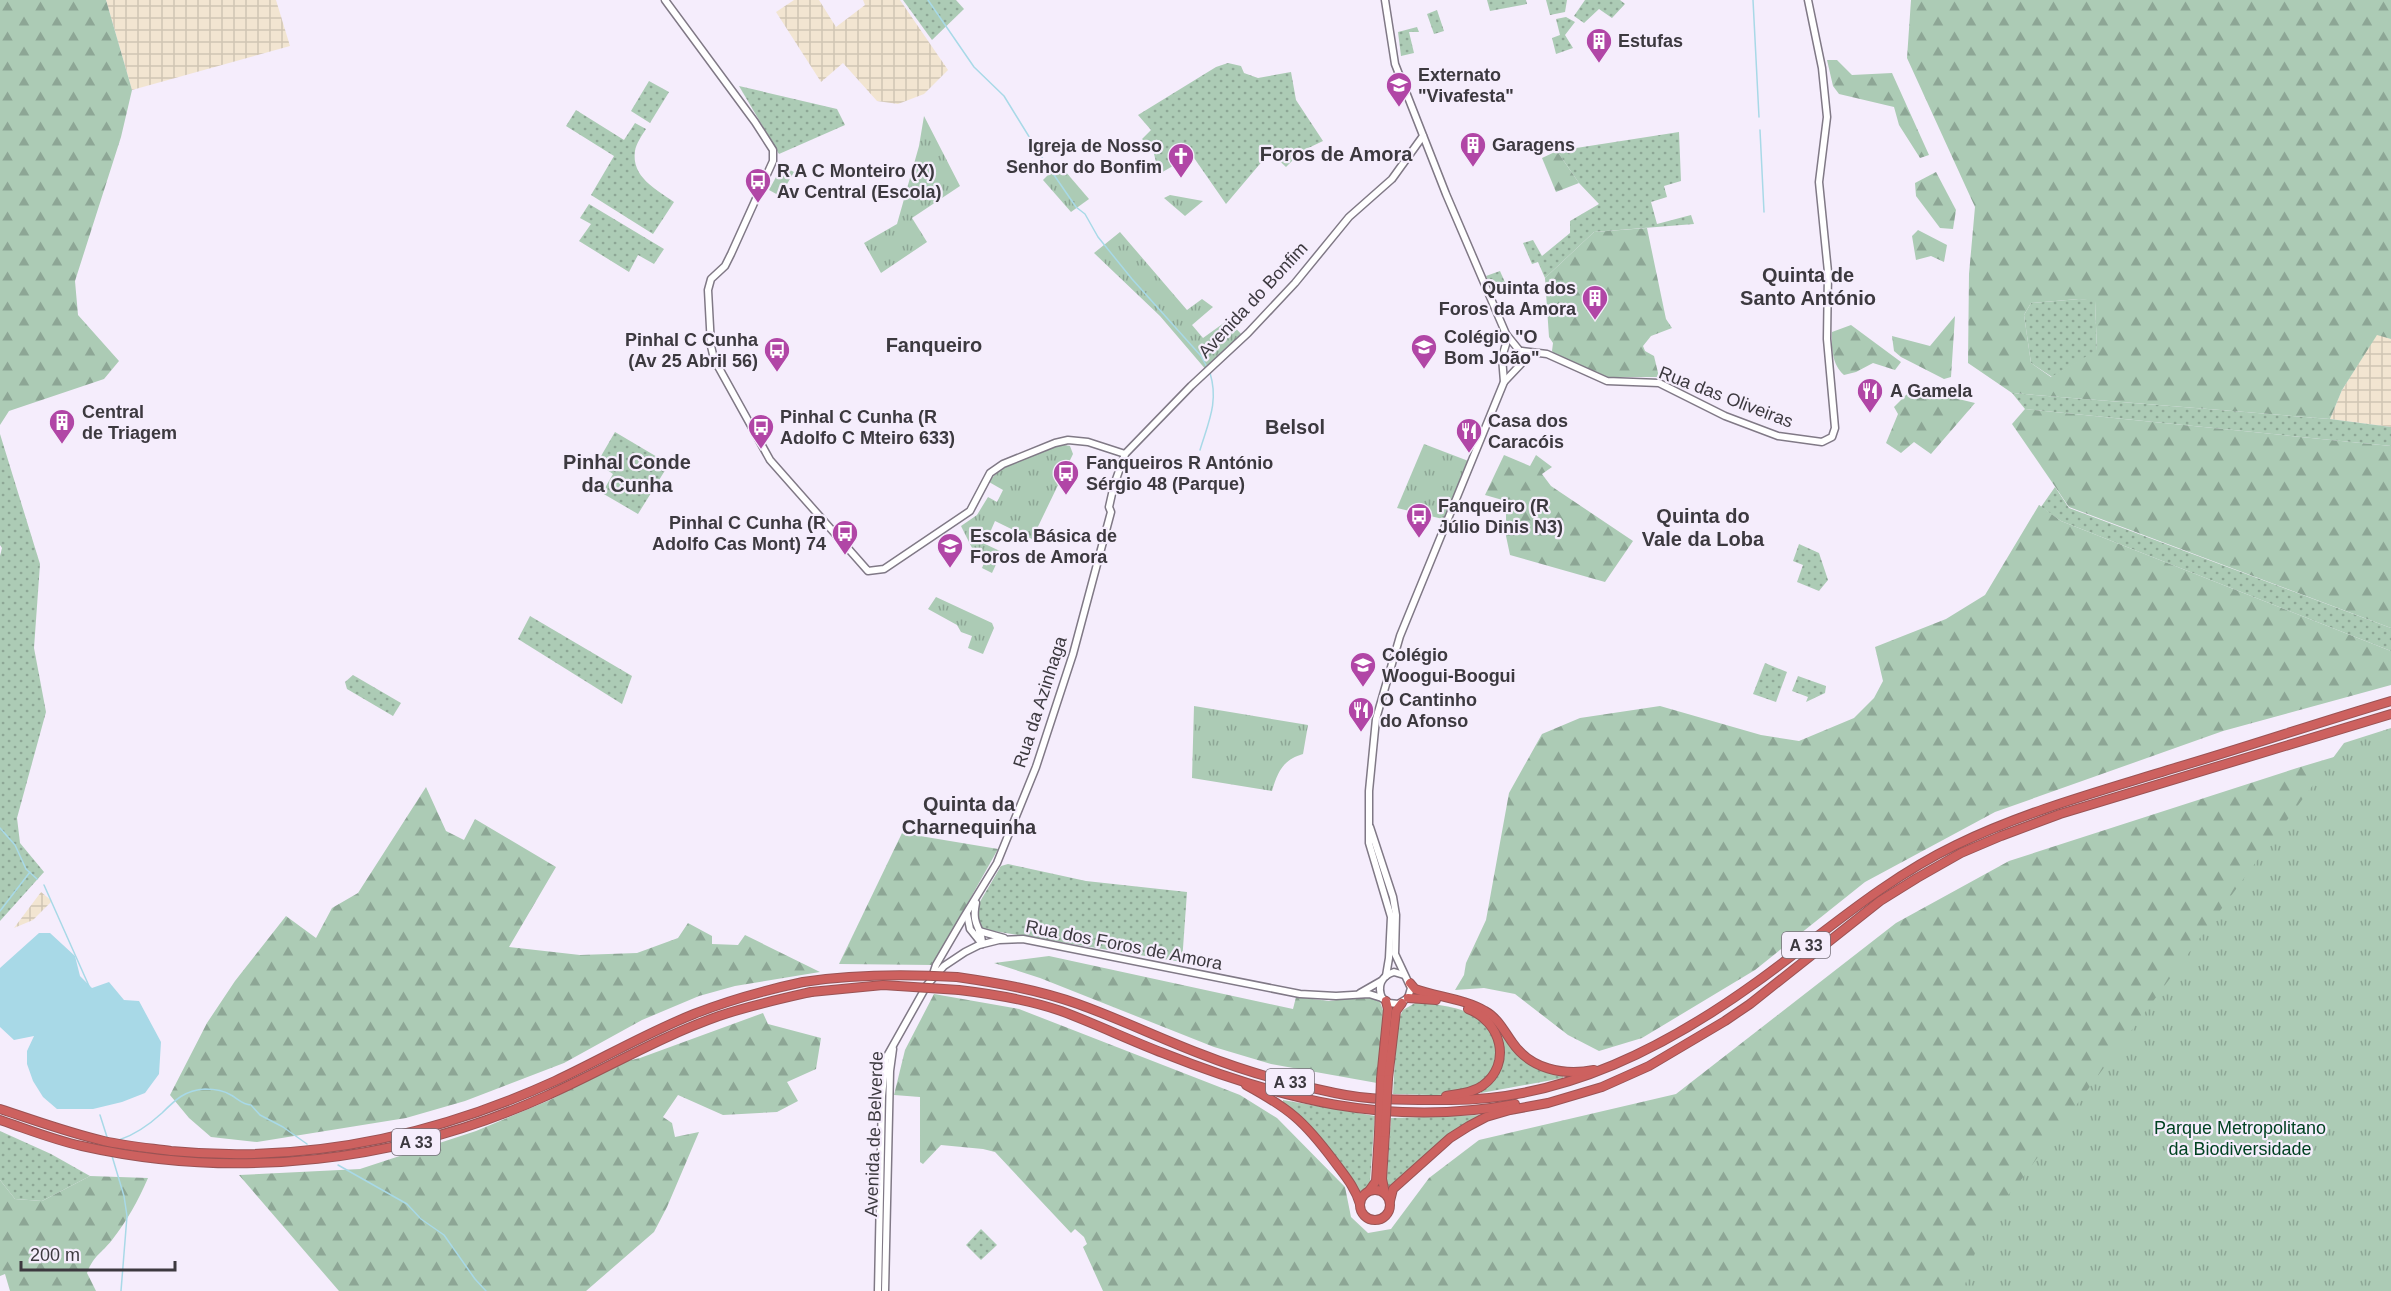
<svg xmlns="http://www.w3.org/2000/svg" width="2391" height="1291" font-family="Helvetica,sans-serif">
<defs>
<pattern id="industrial-grid" width="8" height="8" patternUnits="userSpaceOnUse" patternTransform="scale(1.5)"><rect width="8" height="8" fill="#f2e5d1"/><path d="M0 4h8M4 0v8" fill="none" stroke="#d0c5b4"/></pattern>
<pattern id="grass-dots" width="8" height="8" patternUnits="userSpaceOnUse" patternTransform="scale(1.5)"><rect width="8" height="8" fill="#accbb5"/><path d="M2 2h.1M6 6h.1" fill="none" stroke="#8da695" stroke-width="1.8" stroke-linecap="round"/></pattern>
<pattern id="forest-firs" width="22" height="20" patternUnits="userSpaceOnUse" patternTransform="scale(1.5)"><rect width="22" height="20" fill="#accbb5"/><path d="M5 1l3.5 6h-7zM16 11l3.5 6h-7z" fill="#8da695"/></pattern>
<pattern id="park-tufts" width="24" height="20" patternUnits="userSpaceOnUse" patternTransform="scale(1.5)"><rect width="24" height="20" fill="#accbb5"/><path d="M3 7l-1-3M5 7V3M7 7l1-3M15 17l-1-3M17 17v-4M19 17l1-3" fill="none" stroke="#8da695"/></pattern>
</defs>
<rect width="100%" height="100%" fill="#f5edfc"/>
<g fill="url(#industrial-grid)">
<polygon points="106,0 276,0 290,46 132,90"/>
<polygon points="794,0 819,0 836,27 865,5 863,0 900,0 948,70 924,94 898,104 877,101 843,63 821,82 776,12"/>
<polygon points="2377,334 2391,339 2391,427 2330,419 2342,390"/>
<polygon points="41,892 52,901 33,920 14,928"/>
</g>
<g fill="url(#grass-dots)">
<polygon points="903,0 956,0 964,9 932,40"/>
<polygon points="1487,0 1526,0 1527,4 1490,11"/>
<polygon points="1546,0 1567,0 1565,12 1550,15"/>
<polygon points="1585,0 1620,0 1625,4 1612,18 1599,9 1584,23 1574,16"/>
<polygon points="1437,10 1444,31 1434,34 1427,14"/>
<polygon points="1566,17 1575,22 1565,35 1573,48 1556,54 1552,38 1560,35 1556,19"/>
<polygon points="1417,27 1419,32 1409,32 1414,53 1401,56 1398,32"/>
<polygon points="1228,63 1241,66 1244,73 1258,78 1291,72 1296,100 1323,141 1302,151 1286,167 1270,152 1226,204 1192,155 1159,174 1153,150 1142,139 1151,130 1138,115 1216,67"/>
<polygon points="649,81 669,92 650,123 631,111"/>
<polygon points="739,86 837,109 845,125 779,154"/>
<path d="M576,110L624,140L635,123L646,129C642,135 636,144 635,151C631,177 656,189 674,202L653,234L591,195L614,156L566,126Z"/>
<polygon points="1679,132 1681,181 1664,186 1667,197 1651,202 1657,224 1691,215 1694,224 1594,232 1545,278 1538,262 1532,264 1523,243 1533,240 1542,256 1570,233 1570,221 1599,204 1579,183 1557,151"/>
<polygon points="589,204 664,249 654,264 638,255 629,272 579,241 591,224 580,218"/>
<polygon points="1500,271 1508,289 1494,294 1486,276"/>
<polygon points="2079,299 2095,300 2097,351 2052,377 2031,363 2024,315 2031,303"/>
<polygon points="2012,393 2330,419 2391,427 2391,446 2025,409"/>
<polygon points="615,432 669,464 638,514 602,493 613,474 597,463"/>
<polygon points="0,434 40,564 34,648 46,712 17,818 20,843 44,872 0,921 0,556 2,548 0,545"/>
<polygon points="2055,487 2069,508 2391,628 2391,651 2061,521 2041,507"/>
<polygon points="1799,544 1819,553 1828,580 1819,591 1797,582 1803,565 1793,561"/>
<polygon points="530,616 632,676 622,704 518,639"/>
<polygon points="1765,663 1787,672 1776,702 1753,694"/>
<polygon points="353,675 401,703 393,716 347,689 345,682"/>
<polygon points="1798,676 1826,686 1825,693 1806,702 1808,697 1792,691"/>
<polygon points="1008,864 1086,881 1187,892 1182,962 981,929 976,924 978,905 1001,866"/>
<path d="M1415,1003C1435,1003 1466,1008 1482,1020C1503,1038 1499,1075 1475,1087C1451,1099 1418,1094 1393,1094L1397,1022L1403,1010Z"/>
<path d="M1502,1034C1522,1059 1532,1069 1563,1076V1078L1481,1093V1091C1498,1078 1507,1056 1500,1035Z"/>
<path d="M1283,1100L1375,1116L1370,1182L1367,1187L1359,1192C1336,1159 1316,1125 1283,1102Z"/>
<polygon points="1481,1115 1482,1117 1454,1132 1389,1192 1386,1187 1391,1118"/>
<polygon points="0,1131 51,1154 90,1176 42,1201 15,1199 0,1180"/>
<polygon points="981,1229 997,1245 981,1260 966,1245"/>
</g>
<g fill="url(#forest-firs)" fill-rule="evenodd">
<polygon points="0,0 106,0 132,90 121,137 75,281 78,315 119,361 104,379 9,411 0,425"/>
<path d="M1911,0H2391V339L2377,335L2342,390L2330,419L2012,393L1968,363L1969,274L1975,207L1907,58ZM2079,299L2095,301L2097,350L2051,377L2031,363L2024,315L2031,303Z"/>
<polygon points="1827,60 1837,60 1852,75 1892,73 1929,155 1920,158 1899,125 1894,107 1839,94 1833,86"/>
<polygon points="1557,151 1579,183 1556,192 1542,158"/>
<polygon points="1936,172 1956,210 1953,229 1940,228 1916,196 1915,183"/>
<polygon points="1647,228 1666,319 1672,328 1651,336 1643,346 1645,351 1654,356 1659,377 1607,377 1555,355 1552,351 1553,343 1549,337 1545,278 1594,232"/>
<polygon points="1918,230 1947,245 1944,262 1931,256 1916,260 1912,236"/>
<polygon points="1955,316 1951,377 1944,379 1901,357 1894,351 1892,336 1930,346"/>
<path d="M1851,325L1901,362L1895,370L1873,363L1856,372L1844,375C1832,365 1831,346 1832,332Z"/>
<polygon points="1913,388 1975,403 1931,454 1914,442 1901,453 1886,443 1898,414 1894,407"/>
<polygon points="2025,409 2391,446 2391,628 2069,507 2012,424"/>
<polygon points="1504,455 1530,466 1536,455 1552,467 1542,474 1551,486 1633,541 1605,582 1510,555 1506,536 1506,501 1485,495"/>
<polygon points="2039,505 2061,521 2391,651 2391,685 2223,731 1995,812 1865,882 1755,970 1642,1038 1599,1051 1568,1035 1515,994 1484,988 1455,990 1464,975 1466,963 1486,920 1509,793 1542,734 1580,718 1660,706 1761,735 1799,741 1854,718 1874,698 1883,681 1875,647 1946,619 1985,595"/>
<polygon points="2391,740 2391,1291 1103,1291 1083,1247 1087,1244 1084,1237 1075,1229 1071,1233 995,1152 983,1149 941,1145 923,1164 920,1162 920,1097 894,1095 905,1050 934,994 1019,1009 1240,1095 1277,1118 1345,1187 1351,1217 1368,1233 1391,1229 1429,1178 1479,1140 1676,1094 1896,923 2009,861 2297,768"/>
<polygon points="426,787 446,831 464,840 475,819 556,867 509,947 580,955 637,953 678,938 688,923 712,936 712,944 738,945 745,935 820,972 735,986 699,996 642,1020 564,1063 465,1101 406,1118 257,1142 211,1137 189,1118 170,1095 207,1023 235,981 286,916 316,938 332,908 358,893"/>
<polygon points="902,833 998,849 933,965 839,964"/>
<polygon points="1049,956 1293,1009 1296,997 1329,1001 1368,996 1380,1002 1384,1013 1377,1083 1271,1064 1214,1047 1040,978 994,963"/>
<polygon points="763,1013 768,1024 821,1038 816,1069 787,1082 798,1101 777,1112 723,1115 678,1095 663,1117 672,1123 675,1137 699,1132 667,1207 654,1232 586,1291 339,1291 239,1175 360,1169 476,1131 550,1100 623,1062 640,1058"/>
<path d="M90,1176L148,1178C138,1201 127,1221 112,1240C101,1254 94,1255 87,1273L96,1291H10L5,1274L0,1276V1180L15,1199L42,1201Z"/>
</g>
<g fill="url(#park-tufts)">
<polygon points="924,116 960,186 912,218 927,242 881,273 864,243 897,224 919,146"/>
<polygon points="1059,164 1089,199 1071,212 1043,180"/>
<polygon points="1170,195 1203,201 1185,216 1164,198"/>
<polygon points="1120,232 1187,310 1202,299 1213,307 1192,325 1203,338 1228,320 1242,335 1207,371 1160,316 1094,253"/>
<polygon points="1424,444 1471,462 1447,520 1397,508"/>
<path d="M1064,445L1070,446L1073,454L1032,539L995,521L985,544L1002,552L992,573L982,568L986,558L974,552L961,526L977,515L988,497L997,502L1003,490L989,482C999,465 1044,449 1064,445Z"/>
<polygon points="936,597 992,623 994,628 983,654 968,648 972,636 961,632 957,625 928,609"/>
<path d="M1194,706L1308,725L1303,754C1283,760 1278,771 1272,791L1192,778Z"/>
<polygon points="2391,728 2391,1291 1963,1291 1986,1218 2015,1188 2344,743"/>
</g>
<polygon fill="#accbb5" points="782,166 794,172 780,196 769,190"/>
<polygon fill="#a8d9e7" points="39,933 50,933 75,956 80,976 92,988 109,982 124,1000 139,1001 161,1042 159,1074 145,1093 122,1102 93,1109 57,1109 43,1097 33,1081 27,1064 27,1051 34,1036 14,1040 0,1027 0,968"/>
<g fill="none" stroke-linecap="round" stroke-linejoin="round">
<g stroke="#a8d9e7" stroke-width="1.5">
<polyline points="928,0 974,67 1004,96 1041,156 1076,207 1085,214 1098,237 1132,279 1201,356 1208,369"/>
<polyline points="1753,0 1759,117"/>
<polyline points="1760,130 1764,212"/>
<path d="M1200,450C1208,423 1219,402 1210,373"/>
<polyline points="0,828 15,845 26,869 37,879"/>
<polyline points="44,885 89,986"/>
<polyline points="0,911 30,872"/>
<polyline points="100,1115 107,1137"/>
<path d="M119,1140C134,1135 150,1124 162,1113C175,1100 185,1090 205,1089C214,1089 223,1090 231,1095C238,1099 243,1105 251,1105L260,1115L283,1127L307,1144"/>
<polyline points="112,1156 124,1196 127,1216 121,1291"/>
<polyline points="338,1165 407,1204 421,1219 444,1235 475,1279 486,1291"/>
</g>
<g stroke="#807986" stroke-width="9">
<g id="secondary">
<polyline points="665,0 755,122 773,150 773,161 731,254 725,266 711,279 708,290 711,346 714,359 770,460 868,571 884,569 970,511 990,473 1003,464 1055,443 1068,440 1088,442 1125,454"/>
<polyline points="1385,0 1395,64 1446,194 1506,334 1523,355 1521,364 1504,382"/>
<polyline points="1522,351 1547,354 1607,381 1659,383 1725,416 1778,436 1822,442 1832,437 1835,428 1827,339 1828,272 1819,182 1827,117 1822,68 1808,0"/>
<path d="M976,903C971,927 982,926 982,944"/>
<polyline points="967,914 970,929 982,944"/>
<polyline points="979,931 1004,938"/>
<polyline points="1386,976 1389,958 1391,917 1369,843 1369,791 1376,719 1400,636 1504,382 1502,357 1506,344 1506,334"/>
<polyline points="932,977 936,965 964,917 997,863 1036,767 1073,654 1111,512 1109,507 1114,485 1125,454 1191,386 1248,333 1295,283 1349,217 1392,179 1423,136"/>
<polyline points="1360,993 1381,981"/>
<path d="M1382,998C1377,986 1381,976 1394,972L1404,975"/>
<polyline points="878,1291 882,1096 886,1058 927,985 944,966 965,952 979,945 999,940 1023,939 1300,994 1336,996 1369,994 1382,998 1389,1003 1398,1004 1408,998 1411,988 1395,954 1396,915 1393,897 1370,827"/>
<polyline points="885,1291 890,1071 893,1049"/>
</g>
</g>
<g stroke="#9a5354" stroke-width="10">
<g id="highway">
<path d="M957,977C998,983 1039,990 1078,1004C1120,1019 1159,1038 1201,1054C1244,1071 1290,1084 1335,1093C1372,1101 1413,1100 1451,1100C1565,1100 1668,1046 1758,981C1823,934 1883,880 1956,845C2024,812 2097,792 2168,770C2243,748 2317,723 2391,701"/>
<path d="M1410,983L1415,989C1437,997 1465,999 1485,1011C1498,1018 1504,1031 1512,1042C1530,1069 1563,1076 1594,1070"/>
<path d="M959,990C993,994 1029,1000 1061,1011C1096,1024 1129,1040 1163,1053C1279,1099 1389,1128 1515,1104"/>
<polyline points="1408,998 1436,1000"/>
<polyline points="1381,1079 1388,1009 1386,1001"/>
<polyline points="1388,1079 1396,1011 1402,1003"/>
<path d="M1246,1085C1290,1109 1304,1121 1334,1161C1345,1176 1355,1187 1360,1204"/>
<path d="M1446,1096C1458,1094 1472,1093 1482,1086C1513,1064 1501,1021 1468,1009"/>
<path d="M0,1109C34,1120 69,1133 104,1141C126,1146 149,1148 171,1151C304,1164 434,1136 555,1081C602,1059 646,1033 694,1014C729,1000 766,990 803,982"/>
<path d="M0,1120C27,1129 54,1140 82,1146C238,1181 400,1162 546,1096C604,1070 659,1037 719,1016C748,1006 780,999 811,992"/>
<circle cx="1375" cy="1205" r="15"/>
<polyline points="1369,1191 1376,1181 1379,1133"/>
<polyline points="1385,1193 1382,1179 1385,1133"/>
<polyline points="1390,1201 1393,1189 1450,1138 1469,1126 1486,1117 1510,1110 1548,1103 1602,1087 1649,1066 1725,1021 1750,1004 1880,901 1917,878 1961,853 2001,836 2060,814 2391,714"/>
</g>
</g>
<use href="#secondary" stroke="#fff" stroke-width="6"/>
<use href="#highway" stroke="#cd615f" stroke-width="8"/>
<g stroke="#9a5354" stroke-width="10" stroke-linecap="butt">
<g id="highway-bridge">
<path d="M803,982C855,974 905,974 957,977"/>
<polyline points="811,992 883,985 959,990"/>
<polyline points="1379,1133 1381,1079"/>
<polyline points="1385,1133 1388,1079"/>
</g>
</g>
<use href="#highway-bridge" stroke="#cd615f" stroke-width="8"/>
</g>
<defs>
<g id="building-pin" transform="scale(1.35)"><path d="M0 17L-7.5 6A9.5 9.5 0 1 1 7.5 6Z" fill="#b146a6" stroke="#f5edfc"/><path d="M-4-6H4V6H1V3H-1V6H-4ZM-2.5-4.3h1.7v1.8h-1.7ZM.8-4.3h1.7v1.8H.8ZM-2.5-1h1.7V.8h-1.7ZM.8-1h1.7V.8H.8Z" fill="#fff"/></g>
<g id="school-pin" transform="scale(1.35)"><path d="M0 17L-7.5 6A9.5 9.5 0 1 1 7.5 6Z" fill="#b146a6" stroke="#f5edfc"/><path d="M0-5L7-2L0 1L-7-2ZM-4 1L0 2.5L4 1V4Q0 6-4 4Z" fill="#fff"/></g>
<g id="church-pin" transform="scale(1.35)"><path d="M0 17L-7.5 6A9.5 9.5 0 1 1 7.5 6Z" fill="#b146a6" stroke="#f5edfc"/><path d="M-1.2-6h2.4v3.5h3.3v2.4h-3.3V6h-2.4V-.1h-3.3v-2.4h3.3Z" fill="#fff"/></g>
<g id="bus-pin" transform="scale(1.35)"><path d="M0 17L-7.5 6A9.5 9.5 0 1 1 7.5 6Z" fill="#b146a6" stroke="#f5edfc"/><path d="M-5-6H5V4H4V6H2V4H-2V6H-4V4H-5ZM-3.5-4V0h7V-4ZM-3.5 1.2v1.5H-2V1.2ZM2 1.2v1.5H3.5V1.2Z" fill="#fff"/></g>
<g id="restaurant-pin" transform="scale(1.35)"><path d="M0 17L-7.5 6A9.5 9.5 0 1 1 7.5 6Z" fill="#b146a6" stroke="#f5edfc"/><path d="M-5-6h1v4h1v-4h1v4h1v-4h1v5L-1.5 .5V6h-2V.5L-5-1ZM5-6V6H3V1.5H1.5Q1.5-4 5-6Z" fill="#fff"/></g>
</defs>
<g fill-rule="evenodd">
<use href="#building-pin" x="1599" y="41"/>
<use href="#school-pin" x="1399" y="85"/>
<use href="#building-pin" x="1473" y="145"/>
<use href="#church-pin" x="1181" y="156"/>
<use href="#bus-pin" x="758" y="181"/>
<use href="#building-pin" x="1595" y="298"/>
<use href="#school-pin" x="1424" y="347"/>
<use href="#bus-pin" x="777" y="350"/>
<use href="#restaurant-pin" x="1870" y="391"/>
<use href="#building-pin" x="62" y="422"/>
<use href="#bus-pin" x="761" y="427"/>
<use href="#restaurant-pin" x="1469" y="431"/>
<use href="#bus-pin" x="1066" y="473"/>
<use href="#bus-pin" x="1419" y="516"/>
<use href="#bus-pin" x="845" y="533"/>
<use href="#school-pin" x="950" y="546"/>
<use href="#school-pin" x="1363" y="665"/>
<use href="#restaurant-pin" x="1361" y="710"/>
</g>
<g text-anchor="middle" dominant-baseline="central" stroke-width="4.5" stroke-linejoin="round" paint-order="stroke">
<g fill="#f5edfc" stroke="#746f78" stroke-width="1.5">
<rect x="1782" y="932" width="48" height="26" rx="4.5"/>
<rect x="1266" y="1069" width="48" height="26" rx="4.5"/>
<rect x="392" y="1129" width="48" height="26" rx="4.5"/>
</g>
<g font-size="16" font-weight="bold" fill="#3c393f">
<text x="1806" y="945">A 33</text>
<text x="1290" y="1082">A 33</text>
<text x="416" y="1142">A 33</text>
</g>
<g font-size="18" font-weight="bold" fill="#3c393f" stroke="#f5edfc" text-anchor="start">
<text x="1618" y="41">Estufas</text>
<text x="1418" y="75">Externato<tspan x="1418" dy="21">"Vivafesta"</tspan></text>
<text x="1492" y="145">Garagens</text>
<text x="1162" y="146" text-anchor="end">Igreja de Nosso<tspan x="1162" dy="21">Senhor do Bonfim</tspan></text>
<text x="777" y="171">R A C Monteiro (X)<tspan x="777" dy="21">Av Central (Escola)</tspan></text>
<text x="1576" y="288" text-anchor="end">Quinta dos<tspan x="1576" dy="21">Foros da Amora</tspan></text>
<text x="1444" y="337">Colégio "O<tspan x="1444" dy="21">Bom João"</tspan></text>
<text x="758" y="340" text-anchor="end">Pinhal C Cunha<tspan x="758" dy="21">(Av 25 Abril 56)</tspan></text>
<text x="1890" y="391">A Gamela</text>
<text x="82" y="412">Central<tspan x="82" dy="21">de Triagem</tspan></text>
<text x="780" y="417">Pinhal C Cunha (R<tspan x="780" dy="21">Adolfo C Mteiro 633)</tspan></text>
<text x="1488" y="421">Casa dos<tspan x="1488" dy="21">Caracóis</tspan></text>
<text x="1086" y="463">Fanqueiros R António<tspan x="1086" dy="21">Sérgio 48 (Parque)</tspan></text>
<text x="1438" y="506">Fanqueiro (R<tspan x="1438" dy="21">Júlio Dinis N3)</tspan></text>
<text x="826" y="523" text-anchor="end">Pinhal C Cunha (R<tspan x="826" dy="21">Adolfo Cas Mont) 74</tspan></text>
<text x="970" y="536">Escola Básica de<tspan x="970" dy="21">Foros de Amora</tspan></text>
<text x="1382" y="655">Colégio<tspan x="1382" dy="21">Woogui-Boogui</tspan></text>
<text x="1380" y="700">O Cantinho<tspan x="1380" dy="21">do Afonso</tspan></text>
</g>
<g font-size="18" fill="#3c393f" stroke="#f5edfc">
<text transform="translate(1253 300) rotate(-47)">Avenida do Bonfim</text>
<text transform="translate(1726 397) rotate(21)">Rua das Oliveiras</text>
<text transform="translate(1040 702) rotate(-72)">Rua da Azinhaga</text>
<text transform="translate(1124 945) rotate(11)">Rua dos Foros de Amora</text>
<text transform="translate(874 1134) rotate(-88)">Avenida de Belverde</text>
</g>
<g font-size="18" fill="#004221" stroke="#f5edfc">
<text x="2240" y="1128">Parque Metropolitano<tspan x="2240" dy="21">da Biodiversidade</tspan></text>
</g>
<g font-size="20" font-weight="bold" fill="#3c393f" stroke="#f5edfc">
<text x="1336" y="154">Foros de Amora</text>
<text x="1808" y="275">Quinta de<tspan x="1808" dy="23">Santo António</tspan></text>
<text x="934" y="345">Fanqueiro</text>
<text x="1295" y="427">Belsol</text>
<text x="627" y="462">Pinhal Conde<tspan x="627" dy="23">da Cunha</tspan></text>
<text x="1703" y="516">Quinta do<tspan x="1703" dy="23">Vale da Loba</tspan></text>
<text x="969" y="804">Quinta da<tspan x="969" dy="23">Charnequinha</tspan></text>
</g>
</g>
<path d="M21 1261v9h154v-9" fill="none" stroke="#3c393f" stroke-width="3"/>
<text x="30" y="1261" font-size="18" fill="#3c393f" stroke="#f5edfc" stroke-width="4.5" paint-order="stroke">200 m</text>
</svg>
